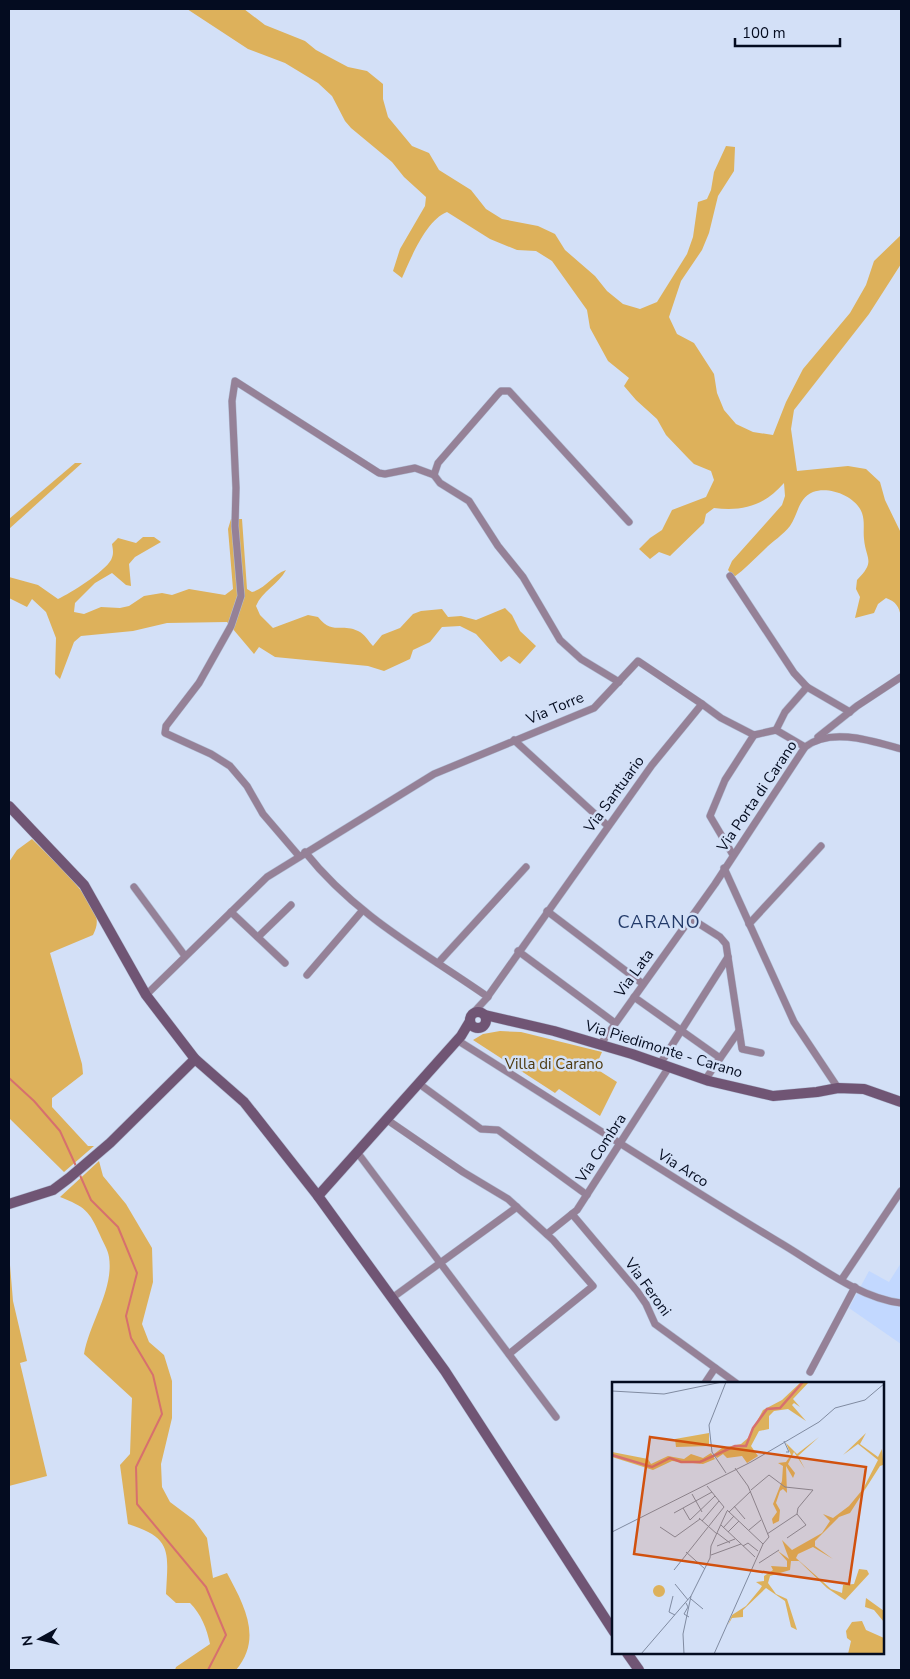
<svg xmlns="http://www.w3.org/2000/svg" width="910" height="1679" font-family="'Nunito Sans',sans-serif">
<rect width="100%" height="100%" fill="#d3e0f7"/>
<polygon fill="#c2d8ff" points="901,1263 901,1344 849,1308 869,1271 889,1282"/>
<g fill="#ddb15b">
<path d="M187,9H244L265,25L305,41L316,50L348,67L367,71L383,84V99L388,117L412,146L429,153L439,170L471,190L486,209L502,219L538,226L555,234L565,250L595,276L607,291L623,304L640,309L657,302L687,254L693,237L698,202L707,199L711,190L714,172L726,146L735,147L734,171L718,196L709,233L702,250L681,281L669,317L677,334L694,343L714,374L717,393L724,410L736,424L753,432L773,435L786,402L803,369L850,313L866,285L874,261L901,235V264L869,314L794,410L791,429L797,471L848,466L866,469L880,482L885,500L901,533V617C899,606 896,602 886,598L878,604L874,613L855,618L860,597L856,589L857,580C876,561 866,560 864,539C863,530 865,522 862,513C856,496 829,486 813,492C798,498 798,515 790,526C783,535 773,541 765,549C754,559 745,569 734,577L728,570L732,561L782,505L785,496L784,483C765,505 743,512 714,508L706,514L704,523L670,556L659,552L650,559L639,549L650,538L662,530L672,510L706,497L714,480L711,471L694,464L687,457L666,435L657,419L636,400L624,386L629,378L608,361L590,328L587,310L552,261L536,251L517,250L490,239L447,212C426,220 411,258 402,278L393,271L400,249L425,206L426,197L404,177L392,162L351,128L345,121L332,96L318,83L285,63L248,49Z"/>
<polygon points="75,463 82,463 9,529 9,519"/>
<path d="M231,519H242L247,589L252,592C267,588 272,575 286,570C278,585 262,591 256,606L260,615L273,628L308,615L318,617C332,635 341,623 358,631C365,634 368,641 373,646L382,635L400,628L413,614L421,611L442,609L448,617L461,616L476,620L505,608L512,615L520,631L536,646L520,664L509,656L501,662L476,634L460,626L442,627L430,642L413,650L410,659L384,671L368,666L275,657L259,647L254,654L227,622L167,623L133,631L81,636L74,642L60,679L55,674L56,638L46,612L32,599L27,607L9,598V577L38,585L58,599C71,593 104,572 111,560C114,554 113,550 112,544L118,538L136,543L143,537H154L161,542L135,557L129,564L131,586L126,585L112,573L95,583L75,603L74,612L84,614L101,607L120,608L129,606L144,596L162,593L172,595L189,589L225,595L233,589L228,529Z"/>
<path d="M32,839C48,855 92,896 96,916C98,923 96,929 93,935L50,953L82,1064L83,1074L52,1098V1107L88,1146H94L64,1172L9,1118V862L17,850Z"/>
<polygon points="500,1031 521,1032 602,1052 595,1068 617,1082 600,1116 559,1089 555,1093 473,1040 483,1034"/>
<path d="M99,1161L103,1176L126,1204L152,1248L153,1282L142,1324L149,1342L164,1355L172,1381V1418L161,1464L162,1487L170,1502L194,1520L207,1538L213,1578L227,1573C244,1605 263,1638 236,1670H175L176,1667L210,1644C207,1629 201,1614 190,1603H176L166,1594C168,1552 173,1538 128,1524L120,1465L130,1454L132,1398L84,1354C90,1322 114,1289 109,1257C108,1250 103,1242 100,1235C89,1210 85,1207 60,1197Z"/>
<polygon points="9,1253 13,1301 27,1361 20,1363 47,1476 9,1486"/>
</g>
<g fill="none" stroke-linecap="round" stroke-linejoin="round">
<g stroke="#d7706e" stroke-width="2">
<polyline points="9,1078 34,1101 60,1131 76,1166"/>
<polyline points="79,1173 91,1200 118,1227 137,1273 126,1316 131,1338 153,1375 162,1414 136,1467 137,1504 206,1587 226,1635 208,1670"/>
</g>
<g stroke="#b2bed5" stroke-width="8">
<g id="street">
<polyline points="434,475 440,483 469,501 498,546 523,577 560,640 581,659 619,682"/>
<polyline points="730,576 794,673 807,687 850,712"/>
<polyline points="776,730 785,712 807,687"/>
<polyline points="818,737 857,706 901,677"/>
<polyline points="514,740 608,826"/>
<path d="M305,852C356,916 422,951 488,997"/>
<polyline points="733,855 710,816 725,780 754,735"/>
<polyline points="299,856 263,814 247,786 230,766 211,754 165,733 166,726 199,683 231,626 241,596 235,526 236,488 232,401 235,381 379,473 385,474 415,468 434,475 438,463 498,394 501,391 509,391 629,522"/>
<polyline points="724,868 794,1022 838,1088"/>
<polyline points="134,887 185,956"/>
<polyline points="547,911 643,984"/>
<polyline points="231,912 285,963"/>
<polyline points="690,918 720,937 726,944 742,1049 761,1053"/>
<polyline points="749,924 821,846"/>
<polyline points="258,937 291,905"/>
<polyline points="518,951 615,1023"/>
<polyline points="438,963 526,867"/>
<polyline points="307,975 362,911"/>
<polyline points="146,995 267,877 434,774 594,708 638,661 702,704"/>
<polyline points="634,997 720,1058"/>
<polyline points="474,1012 486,999 652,765 702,704 721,718 754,735 776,730 805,747"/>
<path d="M457,1040C564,1107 669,1176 777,1241C815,1263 858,1298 901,1303"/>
<path d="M600,1045L715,884L805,747C831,727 872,741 901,749"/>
<polyline points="660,1064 728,957"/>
<polyline points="705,1080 739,1031"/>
<polyline points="418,1083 481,1129 498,1130 587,1195"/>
<polyline points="386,1119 463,1172 508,1199 553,1240 593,1286 509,1354"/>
<polyline points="357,1152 556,1417"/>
<polyline points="572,1214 637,1291 646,1304 655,1324 736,1383"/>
<polyline points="547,1234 577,1210 669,1067"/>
<polyline points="842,1279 901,1191"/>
<polyline points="392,1298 517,1207"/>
<polyline points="810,1372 855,1287"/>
<polyline points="705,1383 715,1368"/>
</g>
</g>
<g stroke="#b2bed5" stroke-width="11">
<g id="secondary">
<polyline points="9,806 84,885 146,995 195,1059 244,1102 318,1196 445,1371 614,1632"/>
<circle cx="478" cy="1020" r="8"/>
<polyline points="485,1015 554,1031 632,1054 709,1081 773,1096 817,1092 838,1088 864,1089 901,1102"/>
<polyline points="318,1196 461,1036 470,1021"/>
<polyline points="9,1204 53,1190 69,1178 110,1143 195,1059"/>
<polyline points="627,1653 639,1670"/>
</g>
</g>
<use href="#street" stroke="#958197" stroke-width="7"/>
<use href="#secondary" stroke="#705574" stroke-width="10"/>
</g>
<g text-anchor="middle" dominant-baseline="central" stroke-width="5" stroke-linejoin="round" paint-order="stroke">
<g font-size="15" fill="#040c20" stroke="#d3e0f7">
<text transform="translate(555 708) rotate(-23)">Via Torre</text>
<text transform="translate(614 794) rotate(-54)">Via Santuario</text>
<text transform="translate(757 796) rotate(-56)">Via Porta di Carano</text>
<text transform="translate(634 973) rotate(-54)">Via Lata</text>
<text transform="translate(664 1049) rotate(17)">Via Piedimonte - Carano</text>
<text transform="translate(601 1148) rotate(-57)">Via Combra</text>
<text transform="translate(683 1168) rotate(32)">Via Arco</text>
<text transform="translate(648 1287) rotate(54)">Via Feroni</text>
</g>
<g font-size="15" fill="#4c380d" stroke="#d3e0f7">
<text x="554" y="1064">Villa di Carano</text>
</g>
<g font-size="18" letter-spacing="1" fill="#223a69" stroke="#d3e0f7">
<text x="659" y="922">CARANO</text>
</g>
</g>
<g transform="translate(612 1382)">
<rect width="272" height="272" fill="#d3e0f7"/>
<path d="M189,0H197L181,17L188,25L182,21L180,23L194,39L176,27L162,29L157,34V47L147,49L139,64L146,74L135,81L130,74L115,76L111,72L105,76L102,72L110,66L129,62L136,56L151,28L170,18ZM97,51V64L64,65L63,57ZM254,51L248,62L266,75L270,67L272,88L271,83L268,84L238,131L227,135L203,159V164L221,177L201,165L186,172L184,176L219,207L230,211L231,203L242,202L247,187L255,188L257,192L233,218L215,206L187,179H179L178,188L158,194L156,201L164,212L175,217L185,248L179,245L173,219L154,206L131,228V235L120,236L116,243L120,233L134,224L148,207L150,204L144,200L152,199V194L161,188L159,184L175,185V179L166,169L177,177L170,158L180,168L210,151L218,139L211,132L221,136L237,124L251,107L266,78L246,62L231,73ZM207,55L186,74L193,87L182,70L176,82L183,91L181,96L174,84L175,111L171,107L168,109L164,121L168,128L167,139L161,142L160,137L165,130L161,122L170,99L171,84L166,81L174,80L179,73L174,61L185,72ZM0,70L36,77L39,82L56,74L72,77L79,72L91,76L99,71L103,77L91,82L60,79L41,88L0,75ZM41 209a6 6 0 1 1 12 0a6 6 0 1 1-12 0ZM254,216L272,229V240L262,228L253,225ZM250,239L254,248L272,256V272H236L239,259L235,256L234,249L240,240Z" fill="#ddb15b"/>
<path fill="none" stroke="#d7706e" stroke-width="2.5" d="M0,73L40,85L58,76L69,80H88L123,64H134L141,46L155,27L168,26L191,0"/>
<path fill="none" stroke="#808ba1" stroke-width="1" d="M114,0L97,43L100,70L114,91M0,9L52,12L110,0M172,59L177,70H174M123,86L136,104L157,155L151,162M95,104L112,125M139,108L157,93L173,105L201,108L186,126L185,132L194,143L175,156M80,112L90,130M122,124L133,137M71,126L78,138L103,114M117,130L139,109M62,131L100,110M87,136L105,152M90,139L107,119M109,143L143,175M48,145L63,155L88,137M111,146L122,134M137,148L149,138M0,150L139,80L207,40L223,26L253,18L273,1M116,150L127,139M105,151L118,161M155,152L185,132M105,164L123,157M131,164L136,161L146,169M74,170L93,187M99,173L129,162M147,181L167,168M62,188L112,125M63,202L76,218M61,214L57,230L63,233M79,217L91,227M74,221L76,225L72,232L77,235M29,272L79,214M72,272L71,252L79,214L98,176L99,164L115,129M102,272L151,162L115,128"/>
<path fill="#d1510e" fill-opacity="0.15" stroke="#d1510e" stroke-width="2.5" d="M38,55L254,85L237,202L22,172Z"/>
<rect width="272" height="272" fill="none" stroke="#040c20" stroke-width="2.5"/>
</g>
<rect width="910" height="1679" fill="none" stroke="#040c20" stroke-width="20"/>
<g transform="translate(40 1639) rotate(262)" stroke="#d3e0f7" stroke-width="4" paint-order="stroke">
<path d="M0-4L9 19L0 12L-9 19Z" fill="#040c20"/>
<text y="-8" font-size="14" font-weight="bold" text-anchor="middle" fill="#040c20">N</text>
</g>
<path d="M735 38v8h105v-8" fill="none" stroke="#040c20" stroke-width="2.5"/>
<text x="742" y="38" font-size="15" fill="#040c20" stroke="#d3e0f7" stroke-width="4" paint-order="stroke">100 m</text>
</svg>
